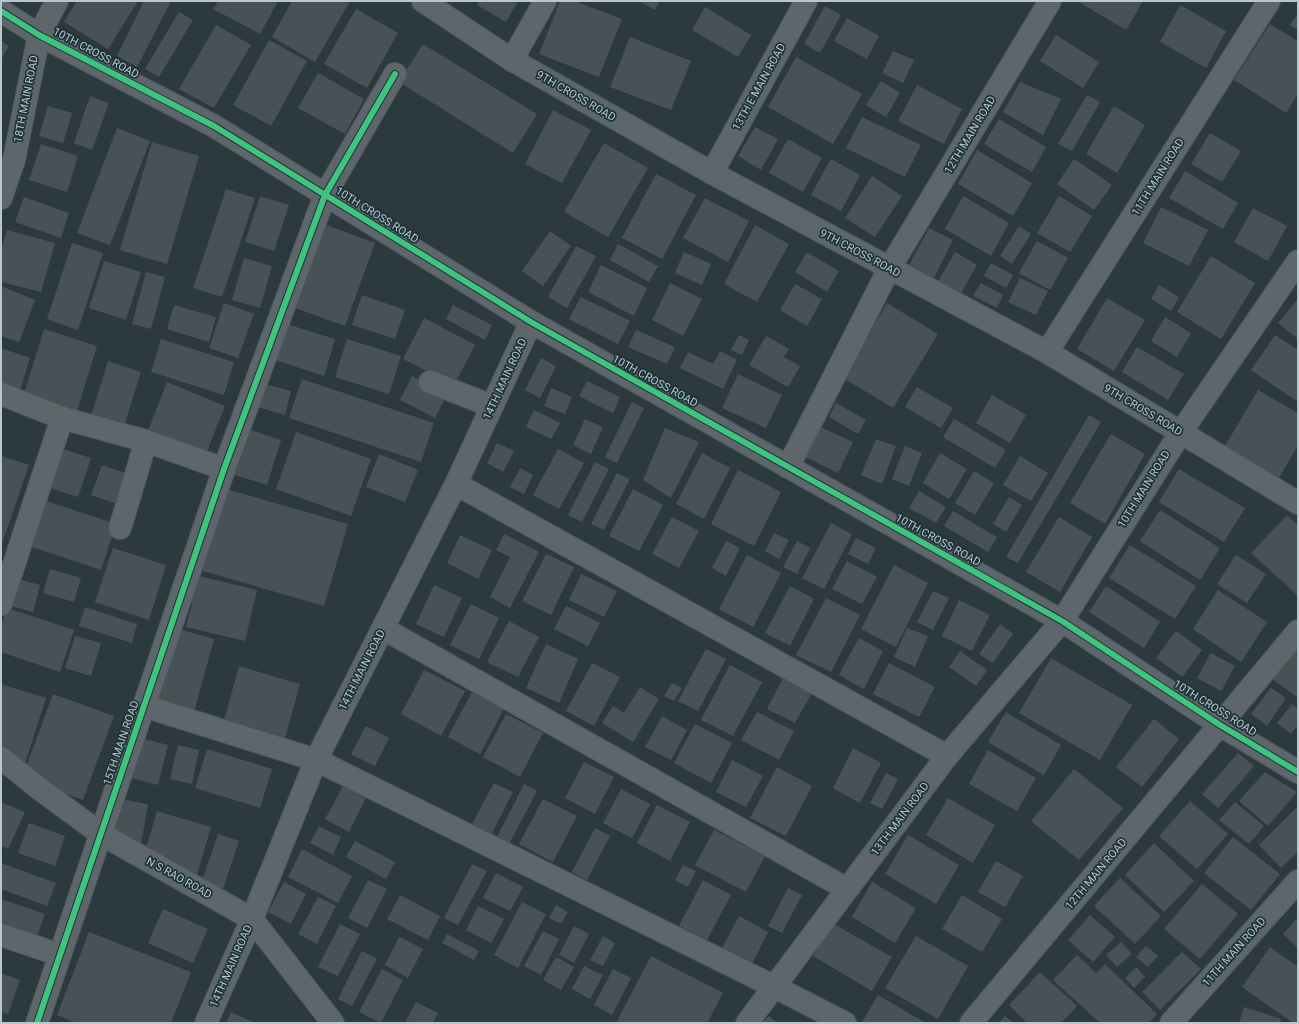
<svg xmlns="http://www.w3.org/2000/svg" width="1299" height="1024" font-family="Roboto,sans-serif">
<rect width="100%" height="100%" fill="#2c3a3e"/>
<g fill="#485256">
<polygon points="77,1 138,1 108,49 64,22"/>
<polygon points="144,1 171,1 137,67 117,56"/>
<polygon points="218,1 278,1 260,34 213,9"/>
<polygon points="292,1 350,1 315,62 272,37"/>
<polygon points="479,1 518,1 506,22 477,5"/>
<polygon points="560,1 574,1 622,19 599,77 539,54"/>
<polygon points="639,1 660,1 655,10"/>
<polygon points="1077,1 1143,1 1126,30"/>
<polygon points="1180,5 1226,31 1206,68 1160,42"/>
<polygon points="825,6 841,15 820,53 804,44"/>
<polygon points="705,7 751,35 738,57 692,30"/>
<polygon points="356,9 398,33 367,88 324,64"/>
<polygon points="179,12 193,20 159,77 145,69"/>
<polygon points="1298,13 1298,30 1290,25"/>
<polygon points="847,18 879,36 867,59 834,41"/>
<polygon points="1270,24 1298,41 1298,94 1286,113 1234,80"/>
<polygon points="216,25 251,45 214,108 179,89"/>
<polygon points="1056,35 1099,62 1083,88 1040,61"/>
<polygon points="630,37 691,61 671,110 610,87"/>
<polygon points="269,40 307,61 271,126 233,105"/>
<polygon points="1,41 9,46 1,60"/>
<polygon points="423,44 537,114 513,153 399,82"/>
<polygon points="893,51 914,60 903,83 882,73"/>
<polygon points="796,57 862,94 833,144 768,107"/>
<polygon points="318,73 364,99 345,134 298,108"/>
<polygon points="881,81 900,93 886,117 866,105"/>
<polygon points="1020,82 1061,99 1043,135 1003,112"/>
<polygon points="917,85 962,109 944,144 898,121"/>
<polygon points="1087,95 1100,102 1072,151 1058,144"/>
<polygon points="90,96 109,103 92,150 74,143"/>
<polygon points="48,106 72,113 63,143 39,136"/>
<polygon points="1114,106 1145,125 1117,173 1086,154"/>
<polygon points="553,110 591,130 562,183 525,164"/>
<polygon points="862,117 921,145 905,177 846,148"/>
<polygon points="999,119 1046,147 1032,172 984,144"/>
<polygon points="755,127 778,139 761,170 738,156"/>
<polygon points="117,128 150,141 110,245 77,233"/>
<polygon points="1210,133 1241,151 1222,182 1191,164"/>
<polygon points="788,139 822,158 803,192 769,173"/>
<polygon points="152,142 199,156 167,264 120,250"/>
<polygon points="604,143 648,168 608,237 564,212"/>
<polygon points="41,144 78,156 67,192 29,180"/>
<polygon points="977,150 1032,183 1013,216 958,184"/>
<polygon points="831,159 860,175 841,211 811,195"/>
<polygon points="1074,159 1112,185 1094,210 1057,184"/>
<polygon points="1185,171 1238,203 1223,229 1169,198"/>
<polygon points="656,174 696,195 662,259 622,238"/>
<polygon points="872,176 902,196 875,237 845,218"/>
<polygon points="226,189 255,198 222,297 193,288"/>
<polygon points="260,196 289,205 274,251 245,242"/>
<polygon points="963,196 1009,223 991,256 945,229"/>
<polygon points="1059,196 1092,216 1070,252 1037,233"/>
<polygon points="24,197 69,213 61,238 15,222"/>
<polygon points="705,198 749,221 728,262 683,238"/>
<polygon points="1161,207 1208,230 1189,266 1143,243"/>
<polygon points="1253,208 1287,226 1268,261 1234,242"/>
<polygon points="315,221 375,243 345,326 284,304"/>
<polygon points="755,225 789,244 757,302 724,284"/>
<polygon points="1019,226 1031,234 1012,264 1000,256"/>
<polygon points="929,228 953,240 934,278 909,265"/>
<polygon points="7,230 55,243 41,292 1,282 1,251"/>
<polygon points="550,231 571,246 543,286 522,271"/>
<polygon points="1037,241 1068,258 1050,290 1019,273"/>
<polygon points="72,243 103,253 78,330 47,319"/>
<polygon points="618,244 658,266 649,282 610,260"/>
<polygon points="576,246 596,256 567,308 548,297"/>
<polygon points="684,252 711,264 702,285 675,273"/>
<polygon points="807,252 839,271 827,292 795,272"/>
<polygon points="955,252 977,265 960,295 938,282"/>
<polygon points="1211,256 1255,283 1221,339 1177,312"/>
<polygon points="244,258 272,266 260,308 232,300"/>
<polygon points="104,261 141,272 126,320 89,308"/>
<polygon points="991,263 1013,275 1006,288 984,276"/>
<polygon points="601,265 647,288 634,316 588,292"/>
<polygon points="146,272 165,277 151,329 132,324"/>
<polygon points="1020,278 1048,291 1036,315 1008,302"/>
<polygon points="670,283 702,299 683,336 652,320"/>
<polygon points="981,283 1003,295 997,308 973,296"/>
<polygon points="795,284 822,299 807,326 780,310"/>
<polygon points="1159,285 1179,297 1171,311 1151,299"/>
<polygon points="1,286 35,300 19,342 1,336"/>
<polygon points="362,295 405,310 395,339 352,325"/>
<polygon points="581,297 630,321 618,344 569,319"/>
<polygon points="1107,298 1145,320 1114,371 1077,349"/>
<polygon points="1298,299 1298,339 1278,323"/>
<polygon points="224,303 254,314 238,358 209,348"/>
<polygon points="887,303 938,334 893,408 843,378"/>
<polygon points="174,305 216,317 209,342 167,329"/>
<polygon points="453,305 492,325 485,340 446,319"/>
<polygon points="1165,317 1191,333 1177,357 1151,341"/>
<polygon points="424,318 475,345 454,385 403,359"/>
<polygon points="280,322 335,339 324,376 269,358"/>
<polygon points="44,329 97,346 76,414 23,397"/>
<polygon points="636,330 675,347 667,364 628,347"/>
<polygon points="739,335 749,340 742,355 731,350"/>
<polygon points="1275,335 1298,350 1298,402 1251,370"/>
<polygon points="766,336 789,349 784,357 800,366 788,387 749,365"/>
<polygon points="161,339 234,362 224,395 151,372"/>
<polygon points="347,339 401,356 389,394 335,377"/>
<polygon points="1137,347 1184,374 1168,400 1122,372"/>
<polygon points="1,348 30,358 16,403 1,398"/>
<polygon points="720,351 737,360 723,389 680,368 688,352 713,364"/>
<polygon points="541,358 556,366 540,398 525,390"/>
<polygon points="108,361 141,372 124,426 91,416"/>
<polygon points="738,374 782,395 766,428 722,408"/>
<polygon points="412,376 447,394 435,418 400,400"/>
<polygon points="302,379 434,423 421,462 289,418"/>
<polygon points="253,381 291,391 285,415 247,404"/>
<polygon points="587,381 620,397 613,413 579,396"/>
<polygon points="167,382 225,406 202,464 144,441"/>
<polygon points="917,387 953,408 941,428 905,407"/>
<polygon points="551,388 572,397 565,414 544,406"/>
<polygon points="1258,390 1298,413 1298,445 1279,478 1225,446"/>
<polygon points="992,395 1026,415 1010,443 976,423"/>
<polygon points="632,402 644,408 617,463 605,457"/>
<polygon points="836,403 866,420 858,434 829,417"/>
<polygon points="534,410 560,423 551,439 526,427"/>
<polygon points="1089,415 1101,422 1018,563 1006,557"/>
<polygon points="585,419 603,427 591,454 573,445"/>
<polygon points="954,419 1006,450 995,468 943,437"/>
<polygon points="814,424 853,442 838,473 799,454"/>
<polygon points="239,426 281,440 267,485 225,472"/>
<polygon points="665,428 699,442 671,498 643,480"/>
<polygon points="296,432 371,459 351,516 276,489"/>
<polygon points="1111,434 1145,454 1105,524 1070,503"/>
<polygon points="876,439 896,446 882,484 861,475"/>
<polygon points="497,443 514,451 503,472 487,463"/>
<polygon points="905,446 922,453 909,486 892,479"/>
<polygon points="63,449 91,458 78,497 50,488"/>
<polygon points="558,449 584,463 559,509 533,495"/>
<polygon points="702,453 730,468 704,519 676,504"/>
<polygon points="940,453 967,469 949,499 923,483"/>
<polygon points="379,454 418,470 405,502 366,487"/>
<polygon points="1,456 29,465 1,547"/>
<polygon points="1020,456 1048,473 1031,501 1003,485"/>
<polygon points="595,462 609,469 582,522 568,515"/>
<polygon points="102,465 128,474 117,504 91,495"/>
<polygon points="520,468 533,475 524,494 510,487"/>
<polygon points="1179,469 1245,508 1224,542 1159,502"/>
<polygon points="738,470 781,492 754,546 711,524"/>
<polygon points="974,471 994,483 975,515 955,503"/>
<polygon points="617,473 630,479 604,530 591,524"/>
<polygon points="219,487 348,524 324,606 196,569"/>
<polygon points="633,489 663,505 639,551 609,536"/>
<polygon points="919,491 946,507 936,523 909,508"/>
<polygon points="1009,497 1022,505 1006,532 993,524"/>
<polygon points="43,500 116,524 101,570 29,546"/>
<polygon points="1160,510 1220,548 1200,580 1140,541"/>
<polygon points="953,511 997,537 988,552 944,526"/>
<polygon points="1287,515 1298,525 1298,594 1297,595 1251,553"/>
<polygon points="672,517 699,531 679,568 652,554"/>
<polygon points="1059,517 1092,537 1060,592 1026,572"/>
<polygon points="831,523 852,534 824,589 802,578"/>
<polygon points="774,533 789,540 779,559 765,551"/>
<polygon points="504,534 539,552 510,608 490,597 510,557 496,550"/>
<polygon points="460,535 492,550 478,579 447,563"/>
<polygon points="856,538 876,548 868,564 848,554"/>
<polygon points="726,541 740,548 726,576 712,568"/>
<polygon points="797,541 810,548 797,574 783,567"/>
<polygon points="1130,545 1196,586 1175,619 1109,578"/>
<polygon points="113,548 166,565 149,620 95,602"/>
<polygon points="546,554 574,567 551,615 522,601"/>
<polygon points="747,555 781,573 753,627 719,609"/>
<polygon points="1236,555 1266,574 1247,603 1217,584"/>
<polygon points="847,561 877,577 862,604 832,589"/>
<polygon points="894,565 928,583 896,647 861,629"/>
<polygon points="50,569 81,578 74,602 43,593"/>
<polygon points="581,574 617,591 604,617 569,600"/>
<polygon points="199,576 257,590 245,641 186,627"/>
<polygon points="18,579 40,585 33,612 11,606"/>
<polygon points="434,585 462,598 444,637 416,624"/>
<polygon points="790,586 814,599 790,646 765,633"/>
<polygon points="1106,586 1160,622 1144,648 1089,612"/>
<polygon points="1218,590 1267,622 1241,662 1193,629"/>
<polygon points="933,591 949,598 933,630 917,622"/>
<polygon points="826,598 860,615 831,672 796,655"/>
<polygon points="959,600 990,615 972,651 942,636"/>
<polygon points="471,604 499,618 479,659 450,645"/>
<polygon points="566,606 600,623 588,646 554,629"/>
<polygon points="85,607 137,624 132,643 79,626"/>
<polygon points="7,608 74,630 60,672 1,652 1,626"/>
<polygon points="509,621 539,637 518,677 487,662"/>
<polygon points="1000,624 1013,634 993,663 979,654"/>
<polygon points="171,627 214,639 191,723 148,711"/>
<polygon points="907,628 928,636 915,667 894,657"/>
<polygon points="1176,631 1202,650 1182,677 1156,658"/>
<polygon points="75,636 101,643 91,676 65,668"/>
<polygon points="859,638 883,651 864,689 839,675"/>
<polygon points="1298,643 1298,698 1271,678"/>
<polygon points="546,644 578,659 559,703 526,688"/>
<polygon points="706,649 726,659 698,711 678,701"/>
<polygon points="960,651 987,670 976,686 949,667"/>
<polygon points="1211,653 1235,666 1221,691 1197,678"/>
<polygon points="1051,658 1132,705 1100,760 1019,713"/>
<polygon points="592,663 620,677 594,726 566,711"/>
<polygon points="889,663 935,687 919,717 873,694"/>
<polygon points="730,665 762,682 733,736 701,720"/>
<polygon points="239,666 300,684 284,742 223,724"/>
<polygon points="424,670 465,691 441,736 401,714"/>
<polygon points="784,676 813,691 795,723 767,709"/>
<polygon points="672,683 682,688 674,701 664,696"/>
<polygon points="1,684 46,698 21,776 1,765"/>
<polygon points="640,687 659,699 633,742 602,723 613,706 624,713"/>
<polygon points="1271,688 1286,698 1267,726 1251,714"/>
<polygon points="473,690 505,707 480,754 448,737"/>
<polygon points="53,694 114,716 83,800 22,778"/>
<polygon points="1292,704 1298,709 1298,725 1291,734 1277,723"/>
<polygon points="757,712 794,731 779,760 741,740"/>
<polygon points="1006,712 1061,745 1044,775 988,742"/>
<polygon points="506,714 543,733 520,777 483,757"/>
<polygon points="662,716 687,730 671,760 645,747"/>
<polygon points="1154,719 1179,739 1142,787 1116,767"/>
<polygon points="695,724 732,743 711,783 674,763"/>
<polygon points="366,726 389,738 375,766 351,754"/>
<polygon points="140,738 168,745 158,785 131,778"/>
<polygon points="178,745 199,750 192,784 170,779"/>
<polygon points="853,748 881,763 860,803 833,788"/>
<polygon points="207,749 272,769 260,808 195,788"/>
<polygon points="988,750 1036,778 1017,811 969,784"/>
<polygon points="1238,753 1254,766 1218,808 1202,794"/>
<polygon points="732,760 763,776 746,807 716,792"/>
<polygon points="584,762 614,777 595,814 565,798"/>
<polygon points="777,767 812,786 786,836 750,818"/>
<polygon points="1074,769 1123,808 1079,860 1031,821"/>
<polygon points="1265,772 1297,792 1268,826 1239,801"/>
<polygon points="886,773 898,779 882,809 870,803"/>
<polygon points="494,783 513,792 491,835 472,824"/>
<polygon points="524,784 537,791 508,846 496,839"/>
<polygon points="343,786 366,798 349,832 325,819"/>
<polygon points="621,789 650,804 632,838 603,823"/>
<polygon points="948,798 995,825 973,863 926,835"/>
<polygon points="120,799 148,804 139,856 110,850"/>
<polygon points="543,799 577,816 553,862 519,844"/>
<polygon points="1190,801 1228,834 1197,869 1159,836"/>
<polygon points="1,802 25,812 8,849 1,846"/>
<polygon points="1235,802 1264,826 1249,844 1219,820"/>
<polygon points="657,805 690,822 670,861 637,843"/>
<polygon points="1298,806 1298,852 1281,868 1259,845"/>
<polygon points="157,811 211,827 196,878 142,862"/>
<polygon points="29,823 65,836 55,866 18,853"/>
<polygon points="319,826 341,837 333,855 310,843"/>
<polygon points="595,828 610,836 587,880 572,872"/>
<polygon points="714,830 765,856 746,892 695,865"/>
<polygon points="218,834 239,841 223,889 202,881"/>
<polygon points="908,835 959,865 936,904 885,874"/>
<polygon points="1233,837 1280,874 1251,910 1204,873"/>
<polygon points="355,841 395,862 386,879 346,857"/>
<polygon points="1154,843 1194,881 1164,912 1125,875"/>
<polygon points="302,849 352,876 338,903 288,877"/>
<polygon points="996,861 1023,876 1005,907 978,892"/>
<polygon points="1,863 56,883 47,906 1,889"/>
<polygon points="472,864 487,871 458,925 444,918"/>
<polygon points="683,865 696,871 688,887 675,880"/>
<polygon points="496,873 523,887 510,911 483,898"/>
<polygon points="1120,878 1161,916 1135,944 1094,906"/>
<polygon points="368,880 387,889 367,928 348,918"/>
<polygon points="703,880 731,895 707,940 679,926"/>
<polygon points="284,882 306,894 291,924 268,912"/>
<polygon points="872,882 916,908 895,943 852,917"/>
<polygon points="1202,884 1238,914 1200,959 1164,929"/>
<polygon points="788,888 802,895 782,933 768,926"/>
<polygon points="400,895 440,916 428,940 387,919"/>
<polygon points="962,895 1002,919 982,952 942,929"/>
<polygon points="318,897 336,906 317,944 298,934"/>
<polygon points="1,899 45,914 37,936 1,923"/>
<polygon points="522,902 546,914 518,968 494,955"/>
<polygon points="556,905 568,912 561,924 549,918"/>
<polygon points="478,906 504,919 491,943 466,930"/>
<polygon points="163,909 208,929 193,963 148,943"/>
<polygon points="1090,915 1115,937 1093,962 1068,940"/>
<polygon points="739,916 768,932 751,966 721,950"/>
<polygon points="1298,917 1298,948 1283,934"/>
<polygon points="832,923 892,957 872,991 813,956"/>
<polygon points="340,924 360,934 338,976 318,967"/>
<polygon points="574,926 589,934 574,963 559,955"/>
<polygon points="543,931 559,939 541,975 524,966"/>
<polygon points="89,932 191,972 171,1023 76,1023 57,1015"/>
<polygon points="447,934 479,951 474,960 442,943"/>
<polygon points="603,936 615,943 603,966 590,960"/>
<polygon points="916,936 968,966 938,1019 885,988"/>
<polygon points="399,937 423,949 408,978 385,965"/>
<polygon points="1121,942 1132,954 1117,967 1106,955"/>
<polygon points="1146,946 1158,956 1148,967 1136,957"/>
<polygon points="1270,947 1298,967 1298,1023 1293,1023 1242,987"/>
<polygon points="362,951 377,959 352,1006 338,999"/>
<polygon points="1182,952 1201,969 1160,1010 1142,992"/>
<polygon points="1077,955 1096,973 1105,964 1157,1014 1149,1023 1100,1023 1053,980"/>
<polygon points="651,956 723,993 707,1023 616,1023"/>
<polygon points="556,957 574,967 561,990 543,980"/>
<polygon points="584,966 603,975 590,999 572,989"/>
<polygon points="1136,967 1145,977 1134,988 1125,978"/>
<polygon points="382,969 403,980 381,1023 359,1012"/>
<polygon points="613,969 631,978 612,1015 594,1005"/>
<polygon points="1040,972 1077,1006 1061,1023 1027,1023 1009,1005"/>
<polygon points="1,973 20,980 8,1014 1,1012"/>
<polygon points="878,995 924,1022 923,1023 864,1023 862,1022"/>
<polygon points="416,1002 438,1013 433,1023 405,1023"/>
<polygon points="1244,1007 1281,1019 1280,1023 1239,1023"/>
<polygon points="231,1012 255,1023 226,1023"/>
<polygon points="769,1016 777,1023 762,1023"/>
<polygon points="1005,1016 1014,1023 999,1023"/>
</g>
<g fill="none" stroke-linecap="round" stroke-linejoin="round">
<g stroke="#4d575b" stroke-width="24">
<g id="minor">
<polyline points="423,1 512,60 712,173 1047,352 1298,503"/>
<polyline points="512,60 545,1"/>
<polyline points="712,173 806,1"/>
<polyline points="1,198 14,160 39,35 57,1"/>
<polyline points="1047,352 1269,1"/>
<polyline points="430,382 492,406"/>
<polyline points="1,394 62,418 146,441 224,469"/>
<polyline points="788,467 889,269 1050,1"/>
<polyline points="456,484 947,756"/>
<polyline points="120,528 146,441"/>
<polyline points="1,604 62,418"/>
<polyline points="384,629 847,889"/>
<polyline points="144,706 316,760 775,987 845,1023"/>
<polyline points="1,758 37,787 101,834 252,919 333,1023"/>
<polyline points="1,935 60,955"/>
<polyline points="37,1023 224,469 325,195 395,74"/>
<polyline points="206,1023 252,919 316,760 456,484 531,322"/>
<polyline points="747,1023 947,756 1062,621 1181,432 1298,261"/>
<polyline points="971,1023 1298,631"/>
<polyline points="1171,1023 1298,881"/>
</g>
</g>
<g stroke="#4d575b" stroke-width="24">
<polyline id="tertiary" points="1,11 39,35 214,126 531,322 1062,621 1220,725 1298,772"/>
</g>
<use href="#minor" stroke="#5d676b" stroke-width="22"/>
<use href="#tertiary" stroke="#5d676b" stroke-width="22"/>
<g stroke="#1e3239" stroke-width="8">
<g id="cycleway">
<polyline points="1,11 39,35 214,126 531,322 1062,621 1220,725 1298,772"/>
<polyline points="37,1023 224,469 325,195 395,74"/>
</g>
</g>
<use href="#cycleway" stroke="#40c37c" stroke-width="6"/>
</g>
<g text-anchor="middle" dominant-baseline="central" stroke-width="3.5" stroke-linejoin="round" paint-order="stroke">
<g font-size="11" fill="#b7c7cd" stroke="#1e3239">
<text transform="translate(96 53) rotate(28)">10TH CROSS ROAD</text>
<text transform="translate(759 87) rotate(-61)">13TH E MAIN ROAD</text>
<text transform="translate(576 96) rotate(30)">9TH CROSS ROAD</text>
<text transform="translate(26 99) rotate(-79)">18TH MAIN ROAD</text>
<text transform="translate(970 135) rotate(-59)">12TH MAIN ROAD</text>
<text transform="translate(1158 177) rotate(-58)">11TH MAIN ROAD</text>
<text transform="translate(377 215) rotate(32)">10TH CROSS ROAD</text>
<text transform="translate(860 253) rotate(28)">9TH CROSS ROAD</text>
<text transform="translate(505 379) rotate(-65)">14TH MAIN ROAD</text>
<text transform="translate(655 381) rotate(29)">10TH CROSS ROAD</text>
<text transform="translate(1143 410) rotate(31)">9TH CROSS ROAD</text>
<text transform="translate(1144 489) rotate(-58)">10TH MAIN ROAD</text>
<text transform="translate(938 540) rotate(29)">10TH CROSS ROAD</text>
<text transform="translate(362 670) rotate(-63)">14TH MAIN ROAD</text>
<text transform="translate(1215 708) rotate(32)">10TH CROSS ROAD</text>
<text transform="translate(121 743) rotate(-71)">15TH MAIN ROAD</text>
<text transform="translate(900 819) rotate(-53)">13TH MAIN ROAD</text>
<text transform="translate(1096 874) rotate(-50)">12TH MAIN ROAD</text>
<text transform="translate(179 878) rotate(29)">N S RAO ROAD</text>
<text transform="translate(1234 952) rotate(-48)">11TH MAIN ROAD</text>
<text transform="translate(231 966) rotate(-66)">14TH MAIN ROAD</text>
</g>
</g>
<rect width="1299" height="1024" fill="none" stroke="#b7c7cd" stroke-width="4"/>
</svg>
